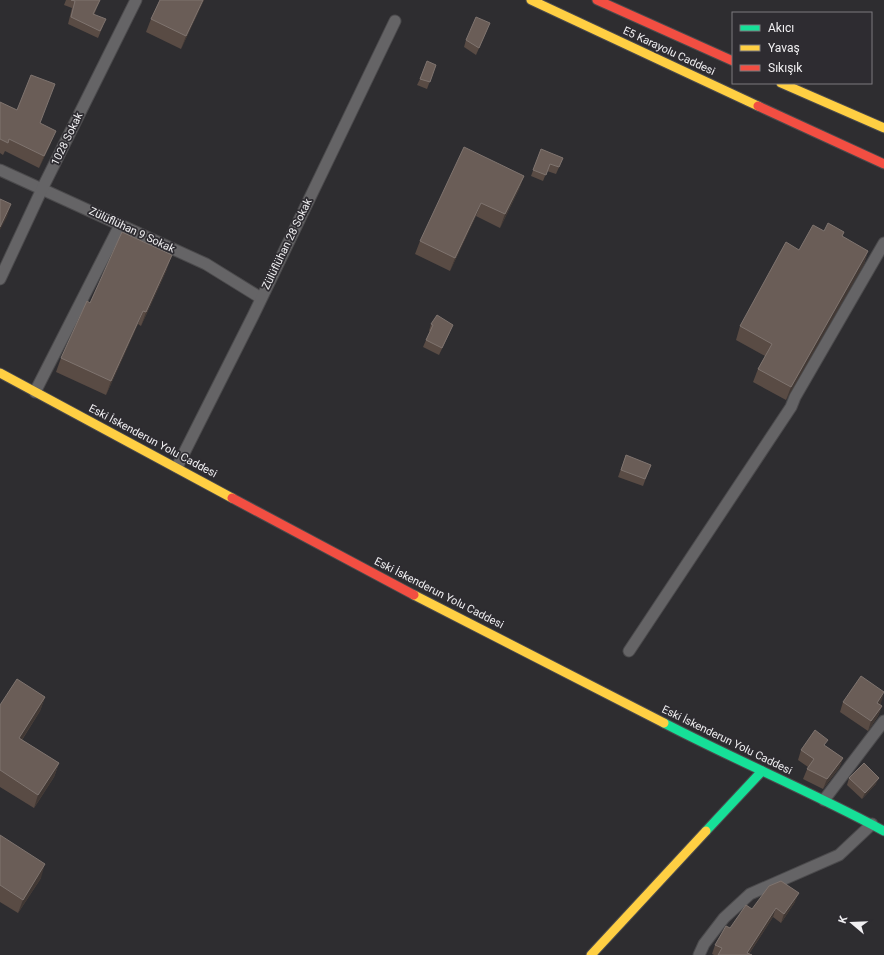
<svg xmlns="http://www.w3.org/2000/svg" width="884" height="955" font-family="Roboto,sans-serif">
<rect width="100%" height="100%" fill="#2e2d30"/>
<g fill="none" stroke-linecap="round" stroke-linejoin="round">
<g stroke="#4b4a4c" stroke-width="13">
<g id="street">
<polyline points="0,170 206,264 261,298"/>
<polyline points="0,279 42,189 136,0"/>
<polyline points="35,392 120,225"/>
<polyline points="177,467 253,316 395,21"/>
<polyline points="629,651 791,407 795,397 884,243"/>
<polyline points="824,800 884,721"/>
<polyline points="699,955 704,944 724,918 750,894 839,855 872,824"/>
</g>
</g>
<g stroke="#4b4a4c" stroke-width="11">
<g id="fast">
<path d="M664,723C737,761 812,792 884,831"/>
<polyline points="706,831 762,771"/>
</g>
</g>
<g stroke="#4b4a4c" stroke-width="11">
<g id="slow">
<polyline points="531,0 758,106"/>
<polyline points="781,83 884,128"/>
<polyline points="0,373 232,498"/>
<polyline points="414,595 664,723"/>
<polyline points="591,955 706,831"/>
</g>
</g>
<g stroke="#4b4a4c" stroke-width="11">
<g id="jam">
<polyline points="597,0 733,61"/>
<polyline points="758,106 884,164"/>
<polyline points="232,498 414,595"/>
</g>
</g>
<use href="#street" stroke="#656466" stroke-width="11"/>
<use href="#fast" stroke="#16e098" stroke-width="9"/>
<use href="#slow" stroke="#ffcf43" stroke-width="9"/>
<use href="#jam" stroke="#f24e42" stroke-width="9"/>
</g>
<g fill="#594b44">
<polygon points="66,0 100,0 94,15 103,26 98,38 68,24 72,8 64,5"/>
<polygon points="160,0 204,0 181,49 146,32 151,19"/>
<polygon points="487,30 476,55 464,47 466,40"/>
<polygon points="436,65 427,89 417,85 420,79"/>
<polygon points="0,102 40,123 51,143 39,168 5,151 3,155 0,153"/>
<polygon points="541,149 563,158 556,174 547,171 543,181 531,176"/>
<polygon points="524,176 519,189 500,228 476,216 450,271 415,254 420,241"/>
<polygon points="824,231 844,232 842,237 868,251 864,264 786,400 753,382 758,369 765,356 736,340 740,326 799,250"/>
<polygon points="167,269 141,326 138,324 106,395 56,372 61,358 90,303"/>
<polygon points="431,324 450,332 439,355 423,347 430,331 429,331"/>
<polygon points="626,455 651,465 643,486 618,477"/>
<polygon points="45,697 40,711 22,740 59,763 54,777 34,808 0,787 0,705"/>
<polygon points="843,702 881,703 880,704 882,706 878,716 868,731 840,712"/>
<polygon points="826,746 843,758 839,768 823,789 803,779 808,767 798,760 801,750"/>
<polygon points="849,778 876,784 862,799 847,785"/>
<polygon points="0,835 41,878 18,913 0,902"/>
<polygon points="795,902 781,923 773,917 749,954 752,955 714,955 712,954 715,945 730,928 752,909"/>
</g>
<g fill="#413834">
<polygon points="203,0 204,0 181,49 186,36"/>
<polygon points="56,131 51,143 39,168 44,156"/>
<polygon points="524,176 519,189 500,228 505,214"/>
<polygon points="481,203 476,216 450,271 455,258"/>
<polygon points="11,204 7,217 0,230 0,227"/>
<polygon points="868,251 864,264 786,400 791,387"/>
<polygon points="172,255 167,269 141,326 146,312"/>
<polygon points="143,311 138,324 106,395 111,381"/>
<polygon points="884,693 881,703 874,713 877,703"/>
<polygon points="45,697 40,711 14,752 19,738"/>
<polygon points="882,706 878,716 868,731 871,721"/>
<polygon points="843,758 839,768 823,789 827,779"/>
<polygon points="59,763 54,777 34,808 38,795"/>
<polygon points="879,778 876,784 862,799 865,793"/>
<polygon points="45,864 41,878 18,913 23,900"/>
<polygon points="799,893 795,902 781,923 784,914"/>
<polygon points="776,908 773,917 748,955 747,953"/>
</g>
<g fill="#6a5d57" stroke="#7f746f">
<polygon points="71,0 100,0 93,14 106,19 100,31 71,17 75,1"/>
<polygon points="160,0 203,0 186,36 151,19"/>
<polygon points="476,17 490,23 479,48 466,40"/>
<polygon points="427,61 436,65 430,82 420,79"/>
<polygon points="31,75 55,84 40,123 56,131 44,156 9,139 8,143 0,139 0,102 17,110"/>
<polygon points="464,147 524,176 505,214 481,203 455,258 420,241"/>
<polygon points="541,149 563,158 559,167 550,164 546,175 533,170"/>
<polygon points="0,199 11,204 0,227"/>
<polygon points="828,223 844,232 842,236 868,251 791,387 758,369 772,344 740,326 786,242 799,250 813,225 824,231"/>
<polygon points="122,232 172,255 146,312 143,311 111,381 61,358 87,301 90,303"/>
<polygon points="437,315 453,325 442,348 426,340 433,325 431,324"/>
<polygon points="626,455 651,465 645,479 621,470"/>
<polygon points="861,676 884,692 877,703 882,706 871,721 843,702"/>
<polygon points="17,679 45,697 19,738 59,763 38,795 0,770 0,705"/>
<polygon points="815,730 828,740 824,745 843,758 827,779 807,769 814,759 801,750"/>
<polygon points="864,763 879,778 865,793 849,778"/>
<polygon points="0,835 45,864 23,900 0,885"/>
<polygon points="781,881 799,893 784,914 776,908 747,953 752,955 718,955 722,948 715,945 726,926 730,928 746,905 752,909 769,886"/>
</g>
<g text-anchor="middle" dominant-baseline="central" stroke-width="3.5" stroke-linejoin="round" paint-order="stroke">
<g font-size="11" fill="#f1f0f2" stroke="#2e2c31">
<text transform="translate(669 51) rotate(25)">E5 Karayolu Caddesi</text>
<text transform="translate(67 139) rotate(-64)">1028 Sokak</text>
<text transform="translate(132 230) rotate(25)">Zülüflühan 9 Sokak</text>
<text transform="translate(287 244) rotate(-64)">Zülüflühan 28 Sokak</text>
<text transform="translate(153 441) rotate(28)">Eski İskenderun Yolu Caddesi</text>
<text transform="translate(439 593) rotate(27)">Eski İskenderun Yolu Caddesi</text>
<text transform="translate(727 740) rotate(26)">Eski İskenderun Yolu Caddesi</text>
</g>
</g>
<rect x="732" y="12" width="140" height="72" fill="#2e2c31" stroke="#7c7a7e"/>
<rect x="740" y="25" width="20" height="6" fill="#16e098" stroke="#7c7a7e"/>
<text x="768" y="32" font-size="12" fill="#f1f0f2">Akıcı</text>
<rect x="740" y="45" width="20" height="6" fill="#ffcf43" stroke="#7c7a7e"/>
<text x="768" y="52" font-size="12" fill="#f1f0f2">Yavaş</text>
<rect x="740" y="65" width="20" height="6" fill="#f24e42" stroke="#7c7a7e"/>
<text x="768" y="72" font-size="12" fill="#f1f0f2">Sıkışık</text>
<g transform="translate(852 923) rotate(289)" stroke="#2e2c31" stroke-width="3" paint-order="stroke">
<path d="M0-3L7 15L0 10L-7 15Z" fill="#f1f0f2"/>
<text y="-6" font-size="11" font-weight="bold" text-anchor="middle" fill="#f1f0f2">K</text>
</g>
</svg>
